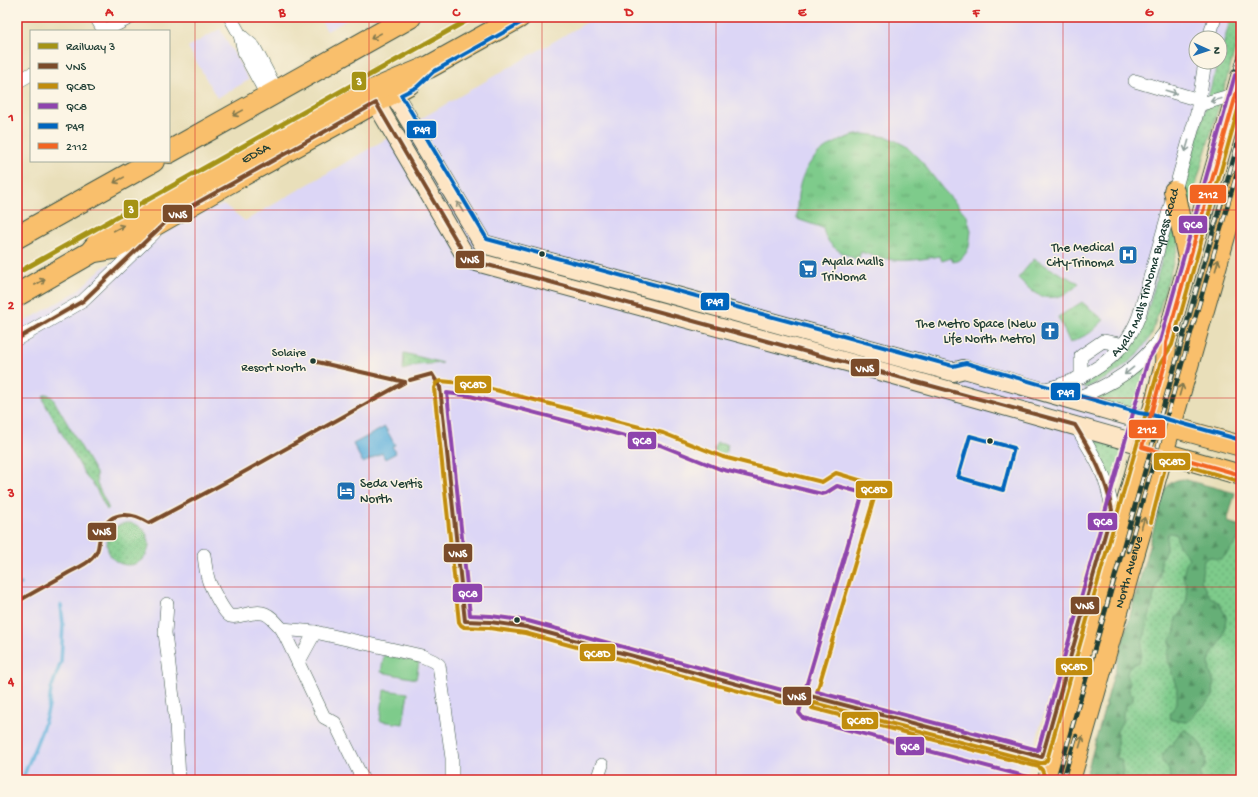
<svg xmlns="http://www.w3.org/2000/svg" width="1258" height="797" font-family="'Gochi Hand',sans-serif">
<defs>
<pattern id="grass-dots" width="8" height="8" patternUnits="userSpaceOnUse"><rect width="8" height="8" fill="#7ecb8b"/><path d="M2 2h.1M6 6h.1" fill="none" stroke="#67a672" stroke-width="1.8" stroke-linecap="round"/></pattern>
<pattern id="forest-firs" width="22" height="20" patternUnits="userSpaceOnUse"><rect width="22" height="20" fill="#66af77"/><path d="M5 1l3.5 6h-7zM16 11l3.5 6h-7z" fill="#539062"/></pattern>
<pattern id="park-tufts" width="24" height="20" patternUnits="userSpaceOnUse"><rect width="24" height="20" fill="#7ecb8b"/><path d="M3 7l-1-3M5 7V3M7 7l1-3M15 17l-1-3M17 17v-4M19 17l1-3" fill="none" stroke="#67a672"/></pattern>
</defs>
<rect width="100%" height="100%" fill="#fcf5e5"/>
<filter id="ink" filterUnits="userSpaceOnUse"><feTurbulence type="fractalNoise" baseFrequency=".025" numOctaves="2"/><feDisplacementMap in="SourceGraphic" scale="8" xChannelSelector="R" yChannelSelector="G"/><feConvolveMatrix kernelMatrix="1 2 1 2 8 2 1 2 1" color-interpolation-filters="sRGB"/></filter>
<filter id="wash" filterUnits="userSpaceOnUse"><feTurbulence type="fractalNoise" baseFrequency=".012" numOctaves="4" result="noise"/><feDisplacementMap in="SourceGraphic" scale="16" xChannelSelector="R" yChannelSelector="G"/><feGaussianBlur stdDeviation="0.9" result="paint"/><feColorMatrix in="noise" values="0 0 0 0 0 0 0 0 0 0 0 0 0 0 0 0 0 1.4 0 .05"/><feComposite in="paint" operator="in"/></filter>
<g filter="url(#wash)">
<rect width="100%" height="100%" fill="#e9dfba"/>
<g fill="#dcd6f6" fill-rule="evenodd">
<polygon points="319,17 352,17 327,31"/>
<path d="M596,17H1241L1025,780H17V326L76,292L102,268L210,208L222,205L227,207L245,221ZM1196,38H1220V62H1196Z"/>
<polygon points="220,29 249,80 217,98 188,47"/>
</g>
<g fill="url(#grass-dots)" stroke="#4e8460">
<polygon points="1231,17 1241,17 1241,28 1222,96 1207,100 1218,62 1220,62 1220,56"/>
<polygon points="1220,102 1184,225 1179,199 1206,106"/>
<polygon points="1176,210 1181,237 1152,334 1138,354 1122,368 1111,376 1086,388 1084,387 1085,384 1117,362 1133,345 1138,337 1147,313"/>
<polygon points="404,353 443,363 418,365 403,370"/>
<polygon points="1148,365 1136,410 1093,399 1120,386"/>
<polygon points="47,394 52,397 96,473 97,484 109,509 107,510 94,485 87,478 44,402 43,396"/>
<polygon points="1090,439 1125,448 1114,488"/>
<polygon points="717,443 728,445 724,457 715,453 714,448"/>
<polygon points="1161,503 1241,526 1241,780 1085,780"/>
<circle cx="128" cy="544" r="21"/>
</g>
<g fill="url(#forest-firs)" stroke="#427656">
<path d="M1183,479L1235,493L1227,522L1241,526C1241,540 1231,549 1222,559H1216L1213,557H1210L1204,560L1201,580L1208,595L1219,603L1226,616V619L1223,636L1218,646L1212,653L1209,662L1210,672L1214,682L1213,697L1208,701L1204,707L1198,710L1192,719L1187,722L1172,720L1170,718L1171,712L1177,703V689L1168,662V651L1170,648V639L1175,632L1176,618L1183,609L1187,598L1186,584L1183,577L1186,562L1189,558C1182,548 1177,547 1176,534L1169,533L1167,536L1166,550L1161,560L1160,577L1156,587L1145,634C1141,643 1142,653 1139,662C1128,666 1127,667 1127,679L1130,682C1128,688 1127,692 1133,695V700L1126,706L1123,712V720L1117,731V759L1118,760L1120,758L1121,760L1123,772V780H1085L1163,495C1166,485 1172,480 1183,479Z"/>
<path d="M1184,730C1196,733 1208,753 1205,765C1205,769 1202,770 1200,773L1201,780H1170L1169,770L1161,759C1164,748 1177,743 1180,732Z"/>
</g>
<g fill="url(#park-tufts)" stroke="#4e8460">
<path d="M864,134L888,137L906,146L922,162L942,188L967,216L971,231L969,247L966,253L960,260L953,262L951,258L942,261L940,256C907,262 893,263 861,252L858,260C842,253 826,247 823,228L797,219C796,186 803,158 835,143C845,138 853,135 864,134Z"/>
<path d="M1034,259L1055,271L1079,283C1068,297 1047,303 1032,291C1027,287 1022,282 1018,278Z"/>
<polygon points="1082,302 1104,320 1090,333 1070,343 1058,317"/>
</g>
<g fill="#7ecb8b" stroke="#4e8460">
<polygon points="384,655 419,662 416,679 381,672"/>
<polygon points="384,690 408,693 403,724 380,721"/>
</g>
<polygon fill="#63b3de" stroke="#417889" points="385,427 395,445 392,446 396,453 385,459 382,453 363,463 353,444"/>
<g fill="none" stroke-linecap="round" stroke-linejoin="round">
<g stroke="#63b3de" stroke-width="3.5">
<polyline points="17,585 21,584"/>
<polyline points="22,780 43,727 49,706 51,689 61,662 63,624 61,605"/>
</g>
</g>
</g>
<g filter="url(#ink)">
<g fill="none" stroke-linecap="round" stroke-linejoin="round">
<g stroke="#3d5548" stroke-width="14">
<g id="street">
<polyline points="96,17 104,31 131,17"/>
<polyline points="230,17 240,35 245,55 268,97"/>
<polyline points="240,35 254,47 277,91"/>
<polyline points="1209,38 1215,17"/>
<polyline points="17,82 31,74"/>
<polyline points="1199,100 1205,62"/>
<polyline points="1198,108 1202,104 1236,94"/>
<polyline points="17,339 83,301 154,233"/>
<polyline points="1081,377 1081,356 1103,341 1124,345"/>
<path id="s1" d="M1041,390C1084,381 1123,359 1139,316L1197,113L1199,100L1135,81"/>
<path d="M1071,400C1115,384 1138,369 1166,331"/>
<path d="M1075,425C1094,456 1107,474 1112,510"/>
<path d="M204,555C205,564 206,573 209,582C212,589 224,613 230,616C234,617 239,616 243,615C265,610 267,612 282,629L324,717L335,723L363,780"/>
<polyline points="167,604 165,633 176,722 179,780"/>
<polyline points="282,629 315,632 422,656 433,661 439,665 452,758 452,780"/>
<polyline points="298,663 315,632"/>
<polyline points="597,780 602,765"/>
</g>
</g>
<g stroke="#3d5548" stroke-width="20">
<g id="secondary">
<polyline points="393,93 483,244 658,291 953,372 964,369 1138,419"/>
<polyline points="376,103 466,257 473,261 873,369 1132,442"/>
</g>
</g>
<g stroke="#3d5548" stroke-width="22">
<g id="primary">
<polyline points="1174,191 1188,258"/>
<polyline points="90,253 114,249 228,184 410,84"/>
<polyline points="1158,423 1241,446"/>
<polyline points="1150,449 1241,475"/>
<polyline points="1048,780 1150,421 1165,364 1166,343 1241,77"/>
<path id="s2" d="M1070,780L1241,180"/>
</g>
</g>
<g stroke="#3d5548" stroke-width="24">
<g id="highway">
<polyline points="169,152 410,17"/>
<polyline points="17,237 153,161"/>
<path id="s3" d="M17,295L90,253L105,235L372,91L429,67L519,17"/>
</g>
</g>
<use href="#street" stroke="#fff" stroke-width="13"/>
<use href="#secondary" stroke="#fde5c4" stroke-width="18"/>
<use href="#primary" stroke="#f9bf6c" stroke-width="20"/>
<use href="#highway" stroke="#f9bf6c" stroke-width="22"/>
<g stroke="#1f3d34" stroke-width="4.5">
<g id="rail">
<polyline points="1209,228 1226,104 1241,51"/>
<polyline points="1128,551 1241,159"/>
<polyline points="1057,780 1241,132"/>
<polyline points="1063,780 1076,736"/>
</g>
</g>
<use href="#rail" stroke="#fcf5e5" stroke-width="3" stroke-dasharray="9" stroke-linecap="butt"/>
<g stroke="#fcf5e5" stroke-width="7">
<g id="bus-1">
<path d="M17,339L83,301L170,218L376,103L466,257L473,261L1075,425C1092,453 1106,477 1112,510L1042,757L810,696H781L526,627L490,622L465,621L440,387L432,374L410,380"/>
<polyline points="313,361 405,382"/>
<path d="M17,602C34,592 51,583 68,573C75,569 83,566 89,561C103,549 96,544 102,531C111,509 133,513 149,523L228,481L405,382"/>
</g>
</g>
<g stroke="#fcf5e5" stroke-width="7">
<g id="bus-2">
<polyline points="1151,522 1167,460 1239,481"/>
<polyline points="802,702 779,702 525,633 489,628 464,627 461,625 459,622 434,388 436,383 440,381 472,384 663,433 723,457 822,482 836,473 869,483 874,488 875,495 817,692"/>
<polyline points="1045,778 1042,770 1039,767 812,708 814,703 1040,763 1044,763 1047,760 1160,364 1172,345 1241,99"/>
</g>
</g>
<g stroke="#fcf5e5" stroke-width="7">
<g id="bus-3">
<polygon points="447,393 470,396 660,445 720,469 822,494 826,493 837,486 863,493 805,690 782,690 528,621 491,616 470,615"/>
<polyline points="817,692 1038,750 1148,360 1160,341 1235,75"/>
<polyline points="802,702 799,713 803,718 1032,778 1033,780"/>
</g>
</g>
<g stroke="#fcf5e5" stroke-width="7">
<g id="bus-4">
<polyline points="522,22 433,72 417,87 401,95 487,239 953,366 966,363 1139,413 1152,415 1241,440"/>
<polygon points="970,436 1014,448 1003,490 958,477"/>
</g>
</g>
<g stroke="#fcf5e5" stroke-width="7">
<polyline id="bus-5" points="1241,77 1166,343 1165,364 1142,447 1241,475"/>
</g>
<use href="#bus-1" stroke="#7a4b2a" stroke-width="4"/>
<use href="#bus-2" stroke="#c18c0d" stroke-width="4"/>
<use href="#bus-3" stroke="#8e44ad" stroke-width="4"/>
<use href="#bus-4" stroke="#0065bd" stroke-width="4"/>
<use href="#bus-5" stroke="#f26522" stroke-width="4"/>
<g stroke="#fcf5e5" stroke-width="8">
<polyline id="rail-1" points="17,273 473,17"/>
</g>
<use href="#rail-1" stroke="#a59315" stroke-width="5"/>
</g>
<defs><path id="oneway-shaft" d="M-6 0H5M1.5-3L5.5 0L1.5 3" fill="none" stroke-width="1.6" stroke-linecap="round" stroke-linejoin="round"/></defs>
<g stroke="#81784d">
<use href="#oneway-shaft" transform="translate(376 36) rotate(151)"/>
<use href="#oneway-shaft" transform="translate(238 113) rotate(151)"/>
<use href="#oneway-shaft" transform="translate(119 180) rotate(151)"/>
<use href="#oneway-shaft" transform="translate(119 228) rotate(-28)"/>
<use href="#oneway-shaft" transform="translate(1217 265) rotate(-74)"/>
<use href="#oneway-shaft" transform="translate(40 282) rotate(-30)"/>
<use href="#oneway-shaft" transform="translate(1181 390) rotate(-74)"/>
<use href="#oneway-shaft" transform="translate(1143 523) rotate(-74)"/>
<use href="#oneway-shaft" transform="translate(1081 742) rotate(-74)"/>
</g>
<g stroke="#8f9e9a">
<use href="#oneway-shaft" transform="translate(1171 92) rotate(16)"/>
<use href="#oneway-shaft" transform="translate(1216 100) rotate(165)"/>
<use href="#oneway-shaft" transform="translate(1187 146) rotate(106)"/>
<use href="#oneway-shaft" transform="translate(1129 371) rotate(141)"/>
</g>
<use stroke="#8e917c" href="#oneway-shaft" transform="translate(460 207) rotate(-121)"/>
</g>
<path fill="none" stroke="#d62828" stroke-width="1" stroke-opacity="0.55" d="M195,17V780M369,17V780M542,17V780M716,17V780M889,17V780M1063,17V780M17,210H1241M17,398H1241M17,587H1241"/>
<defs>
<g id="hospital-square" transform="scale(1)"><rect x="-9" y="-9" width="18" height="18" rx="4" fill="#1f6fb2" stroke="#fcf5e5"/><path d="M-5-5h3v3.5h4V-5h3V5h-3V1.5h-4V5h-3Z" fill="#fff"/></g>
<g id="supermarket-square" transform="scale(1)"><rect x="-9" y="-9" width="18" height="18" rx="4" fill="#1f6fb2" stroke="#fcf5e5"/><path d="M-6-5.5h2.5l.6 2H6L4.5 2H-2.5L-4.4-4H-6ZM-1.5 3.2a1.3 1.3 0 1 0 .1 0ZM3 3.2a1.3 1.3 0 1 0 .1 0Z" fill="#fff"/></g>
<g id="church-square" transform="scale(1)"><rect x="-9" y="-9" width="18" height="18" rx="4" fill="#1f6fb2" stroke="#fcf5e5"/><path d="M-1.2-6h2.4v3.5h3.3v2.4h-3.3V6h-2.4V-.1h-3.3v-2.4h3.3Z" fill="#fff"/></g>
<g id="hotel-square" transform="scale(1)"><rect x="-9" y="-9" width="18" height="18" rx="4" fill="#1f6fb2" stroke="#fcf5e5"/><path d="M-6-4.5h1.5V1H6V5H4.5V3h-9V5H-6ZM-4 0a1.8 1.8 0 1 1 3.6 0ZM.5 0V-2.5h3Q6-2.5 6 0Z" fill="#fff"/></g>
</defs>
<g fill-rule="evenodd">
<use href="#hospital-square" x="1128" y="255"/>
<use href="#supermarket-square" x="808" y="269"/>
<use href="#church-square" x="1050" y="331"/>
<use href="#hotel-square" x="346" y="491"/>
</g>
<g fill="#1f3d34" stroke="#fcf5e5" stroke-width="1.5">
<circle cx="542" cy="254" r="3.5"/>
<circle cx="1176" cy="329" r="3.5"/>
<circle cx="313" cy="361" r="3.5"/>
<circle cx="990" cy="441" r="3.5"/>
<circle cx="517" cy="620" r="3.5"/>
</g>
<g text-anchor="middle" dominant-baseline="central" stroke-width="3" stroke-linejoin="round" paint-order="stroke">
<g font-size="12" fill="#1f3d34" stroke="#fcf5e5" text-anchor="end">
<text x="306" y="354">Solaire<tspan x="306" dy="15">Resort North</tspan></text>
</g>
<g font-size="13" fill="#1f3d34" stroke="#fcf5e5">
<text stroke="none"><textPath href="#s3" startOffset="279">EDSA</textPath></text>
<text stroke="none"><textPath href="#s1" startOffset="171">Ayala Malls TriNoma Bypass Road</textPath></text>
<text stroke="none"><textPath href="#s2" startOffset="216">North Avenue</textPath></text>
</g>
<g font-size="13" fill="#1f3d34" stroke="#fcf5e5" text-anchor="end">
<text x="1114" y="248">The Medical<tspan x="1114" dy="15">City-Trinoma</tspan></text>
<text x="822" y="262" text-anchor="start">Ayala Malls<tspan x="822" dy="15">TriNoma</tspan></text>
<text x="1036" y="324">The Metro Space (New<tspan x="1036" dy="15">Life North Metro)</tspan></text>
<text x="360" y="484" text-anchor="start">Seda Vertis<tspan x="360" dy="15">North</tspan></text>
</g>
</g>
<g stroke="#fcf5e5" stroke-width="1.5">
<rect x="351" y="71" width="16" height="20" rx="4" fill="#a59315"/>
<rect x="406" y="120" width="31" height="19" rx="4" fill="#0065bd"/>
<rect x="1189" y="184" width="38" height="20" rx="4" fill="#f26522"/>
<rect x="123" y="199" width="16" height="20" rx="4" fill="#a59315"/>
<rect x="162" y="204" width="31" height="19" rx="4" fill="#7a4b2a"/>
<rect x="1178" y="215" width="30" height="19" rx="4" fill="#8e44ad"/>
<rect x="455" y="250" width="30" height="19" rx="4" fill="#7a4b2a"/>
<rect x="700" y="292" width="30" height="19" rx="4" fill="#0065bd"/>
<rect x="850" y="358" width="30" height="19" rx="4" fill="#7a4b2a"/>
<rect x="454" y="375" width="38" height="19" rx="4" fill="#c18c0d"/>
<rect x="1050" y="382" width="31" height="19" rx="4" fill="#0065bd"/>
<rect x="1128" y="419" width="38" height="20" rx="4" fill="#f26522"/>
<rect x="627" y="431" width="30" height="19" rx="4" fill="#8e44ad"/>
<rect x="1153" y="452" width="38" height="19" rx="4" fill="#c18c0d"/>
<rect x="855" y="480" width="38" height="19" rx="4" fill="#c18c0d"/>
<rect x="1087" y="512" width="31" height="19" rx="4" fill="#8e44ad"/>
<rect x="87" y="522" width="30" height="19" rx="4" fill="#7a4b2a"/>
<rect x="443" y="543" width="30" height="20" rx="4" fill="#7a4b2a"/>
<rect x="452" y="583" width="31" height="20" rx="4" fill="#8e44ad"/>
<rect x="1070" y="596" width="30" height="19" rx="4" fill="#7a4b2a"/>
<rect x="579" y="643" width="37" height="19" rx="4" fill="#c18c0d"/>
<rect x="1055" y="657" width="38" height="19" rx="4" fill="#c18c0d"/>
<rect x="782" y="686" width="30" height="20" rx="4" fill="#7a4b2a"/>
<rect x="841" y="711" width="38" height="19" rx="4" fill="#c18c0d"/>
<rect x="895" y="736" width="30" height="20" rx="4" fill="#8e44ad"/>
</g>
<g font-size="11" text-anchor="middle" font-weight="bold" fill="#fff">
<text x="359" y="85">3</text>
<text x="422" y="133">P49</text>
<text x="1208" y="198">2112</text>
<text x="131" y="213">3</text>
<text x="178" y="218">VNS</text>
<text x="1193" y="228">QC8</text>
<text x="470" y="263">VNS</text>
<text x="715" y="305">P49</text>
<text x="865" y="372">VNS</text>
<text x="473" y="388">QC8D</text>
<text x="1066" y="396">P49</text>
<text x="1147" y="433">2112</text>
<text x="642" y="444">QC8</text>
<text x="1172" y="465">QC8D</text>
<text x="874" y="493">QC8D</text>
<text x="1103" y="525">QC8</text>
<text x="102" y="535">VNS</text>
<text x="458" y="557">VNS</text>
<text x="468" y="597">QC8</text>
<text x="1085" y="609">VNS</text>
<text x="597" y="657">QC8D</text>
<text x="1074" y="670">QC8D</text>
<text x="797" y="700">VNS</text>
<text x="860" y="724">QC8D</text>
<text x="910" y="750">QC8</text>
</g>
<rect width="1258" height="797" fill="none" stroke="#fcf5e5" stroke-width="44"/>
<rect x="30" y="30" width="140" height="132" fill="#fcf5e5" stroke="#a4ab9e"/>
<rect x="38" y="43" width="20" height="6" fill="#a59315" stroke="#a4ab9e"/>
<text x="66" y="50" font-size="12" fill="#1f3d34">Railway 3</text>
<rect x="38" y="63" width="20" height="6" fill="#7a4b2a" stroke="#a4ab9e"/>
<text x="66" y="70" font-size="12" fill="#1f3d34">VNS</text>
<rect x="38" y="83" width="20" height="6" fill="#c18c0d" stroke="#a4ab9e"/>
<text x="66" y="90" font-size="12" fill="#1f3d34">QC8D</text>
<rect x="38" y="103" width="20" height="6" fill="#8e44ad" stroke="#a4ab9e"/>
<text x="66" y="110" font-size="12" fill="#1f3d34">QC8</text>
<rect x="38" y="123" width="20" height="6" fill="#0065bd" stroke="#a4ab9e"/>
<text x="66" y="130" font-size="12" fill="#1f3d34">P49</text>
<rect x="38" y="143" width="20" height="6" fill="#f26522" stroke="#a4ab9e"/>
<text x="66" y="150" font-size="12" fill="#1f3d34">2112</text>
<g transform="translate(1208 50) rotate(93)"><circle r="19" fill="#fcf5e5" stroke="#a4ab9e"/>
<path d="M0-3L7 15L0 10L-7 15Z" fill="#1f6fb2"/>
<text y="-6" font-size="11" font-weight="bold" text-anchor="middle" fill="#1f3d34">N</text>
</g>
<rect x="22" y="22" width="1214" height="753" fill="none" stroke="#d62828" stroke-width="1.5"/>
<g font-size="13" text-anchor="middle" font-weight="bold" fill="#d62828">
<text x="109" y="16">A</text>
<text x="282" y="16">B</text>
<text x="456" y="16">C</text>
<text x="629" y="16">D</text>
<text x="802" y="16">E</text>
<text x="976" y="16">F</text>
<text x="1149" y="16">G</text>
<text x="11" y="121">1</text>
<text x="11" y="309">2</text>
<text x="11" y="497">3</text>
<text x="11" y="685">4</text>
</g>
</svg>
